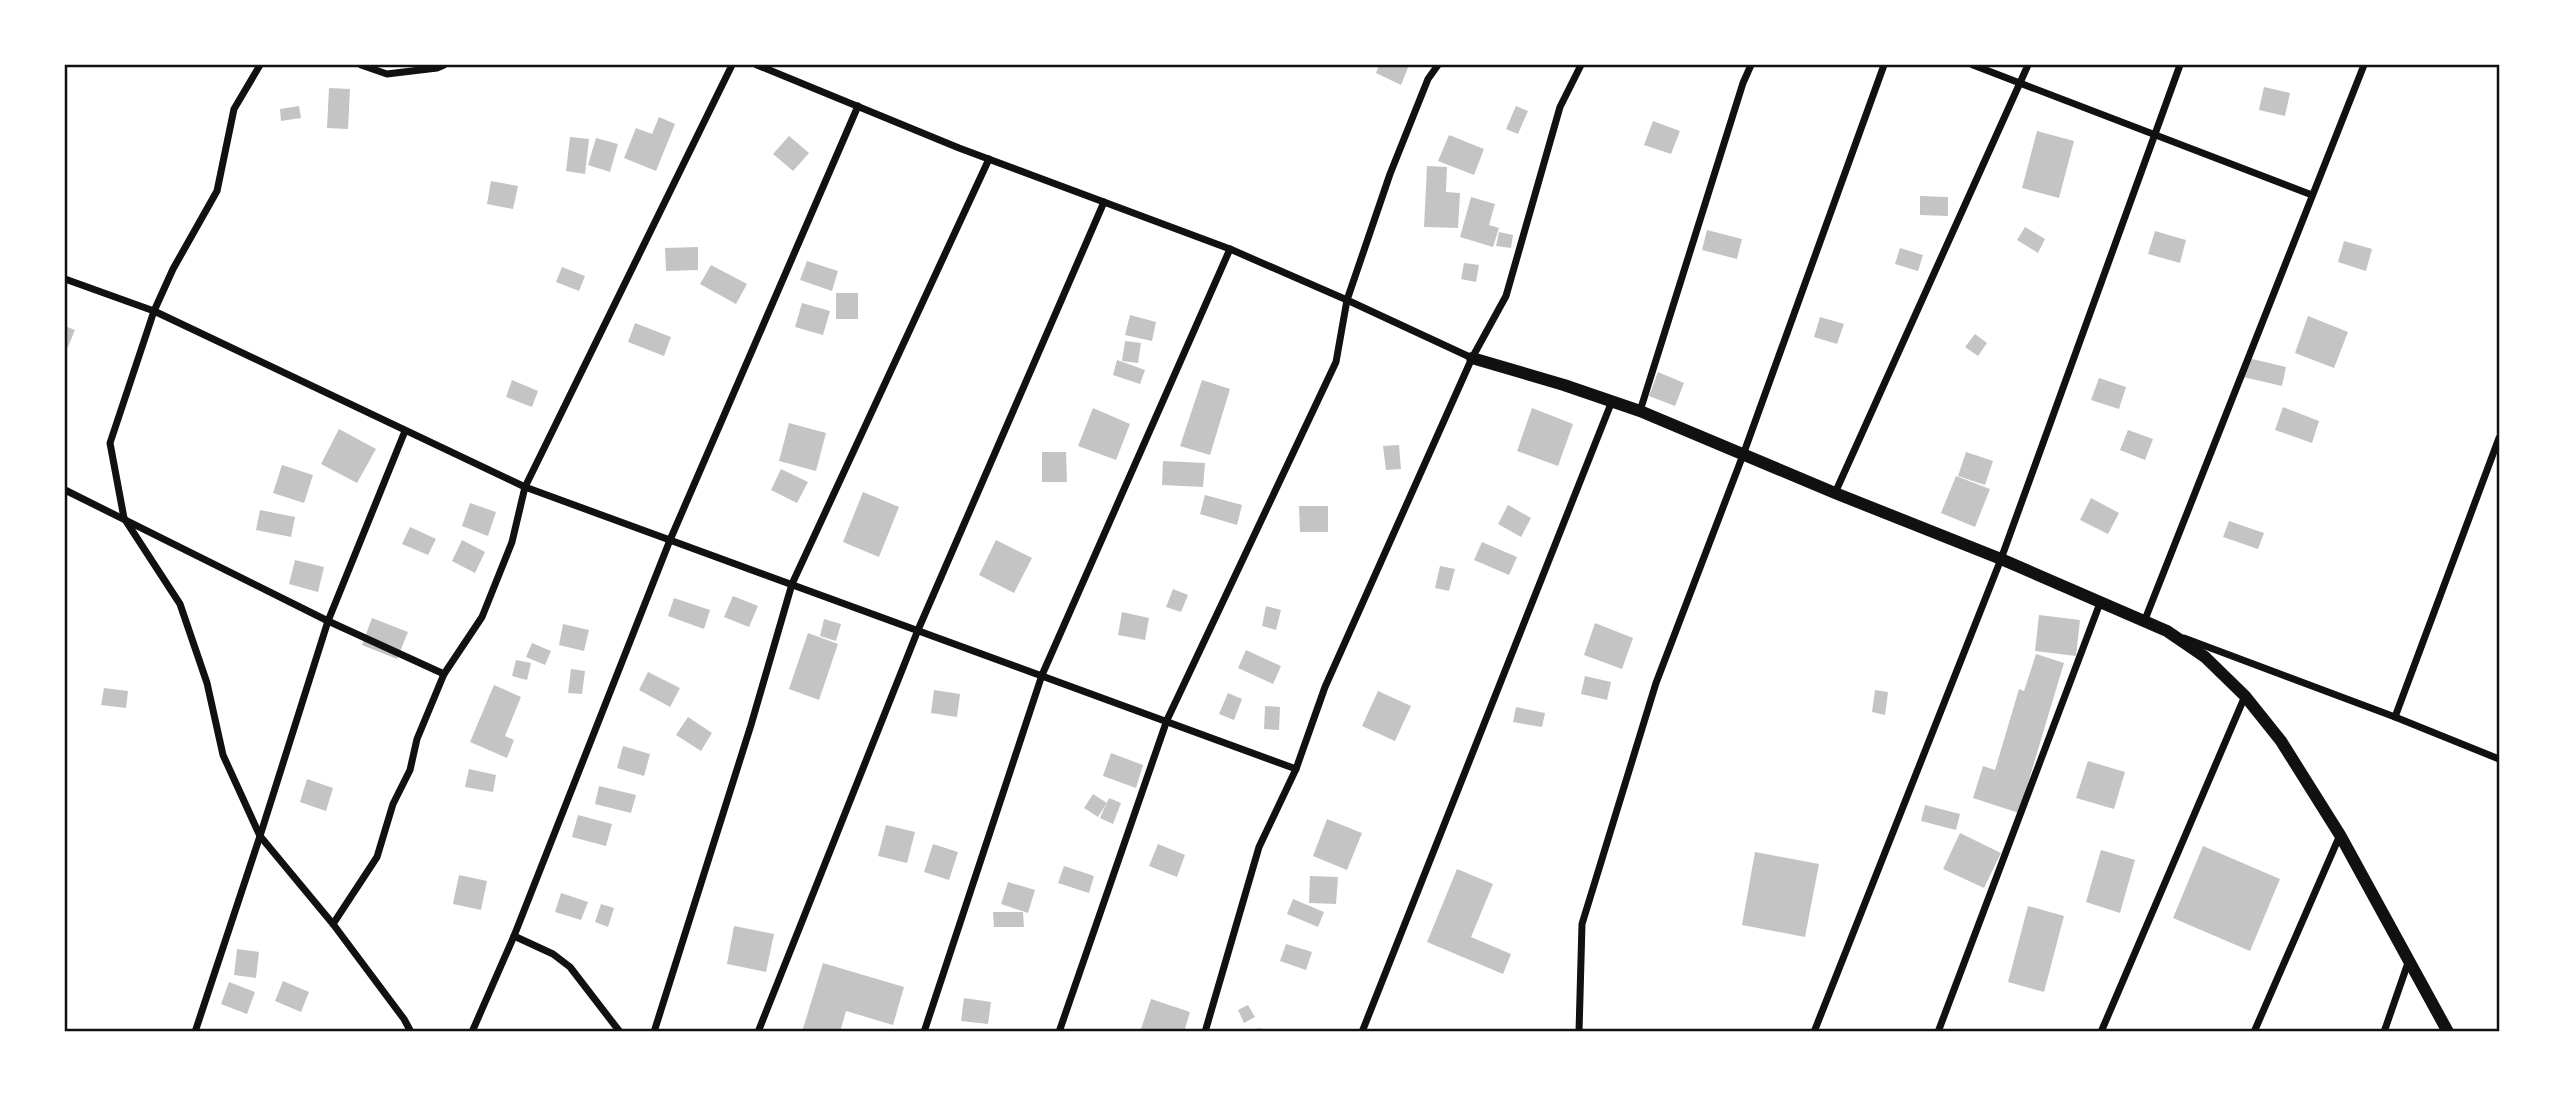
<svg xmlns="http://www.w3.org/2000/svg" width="2564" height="1097" font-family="Helvetica,sans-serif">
<rect width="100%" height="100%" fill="#fff"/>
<g fill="#c4c4c4">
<polygon points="1379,65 1409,65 1401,85 1376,73"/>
<polygon points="2264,87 2290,93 2285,116 2259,110"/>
<polygon points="329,88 350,89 348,129 327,128"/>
<polygon points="299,106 301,118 281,121 280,109"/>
<polygon points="1516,106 1528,111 1518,134 1506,129"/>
<polygon points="659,117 675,124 656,171 624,158 636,128 652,134"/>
<polygon points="1653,121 1680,131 1671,154 1644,145"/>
<polygon points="2037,131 2074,141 2059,198 2022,188"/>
<polygon points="1449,135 1484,149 1474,175 1438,161"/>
<polygon points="789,136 809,153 793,171 773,154"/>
<polygon points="570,137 589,139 585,174 566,171"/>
<polygon points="596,138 618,144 610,172 588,165"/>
<polygon points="1427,166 1447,167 1446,192 1460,193 1458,228 1424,227"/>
<polygon points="491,181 518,186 513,209 487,204"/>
<polygon points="1920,196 1948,197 1948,216 1920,215"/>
<polygon points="1471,197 1495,204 1489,225 1499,228 1493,247 1460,237"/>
<polygon points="2025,227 2045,239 2038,253 2017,240"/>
<polygon points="1707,230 1742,239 1737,259 1702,250"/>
<polygon points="2155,231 2186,240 2180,263 2148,254"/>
<polygon points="1499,232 1513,235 1511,248 1496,246"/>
<polygon points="2344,241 2372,249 2366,271 2338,262"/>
<polygon points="698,247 698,270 666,271 665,248"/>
<polygon points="1900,248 1923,255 1918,271 1895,264"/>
<polygon points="807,261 838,271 832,291 800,280"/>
<polygon points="1464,263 1479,265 1476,282 1461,279"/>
<polygon points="711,265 747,284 736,304 700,284"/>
<polygon points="562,267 585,276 579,291 556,282"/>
<rect x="836" y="293" width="22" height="26"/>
<polygon points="802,303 830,311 823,335 795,327"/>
<polygon points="1130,315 1156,322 1152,341 1125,335"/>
<polygon points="2308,316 2348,332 2334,368 2295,353"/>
<polygon points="1820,317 1844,324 1837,344 1814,337"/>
<polygon points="635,323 671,337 664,356 628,342"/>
<polygon points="65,326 75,330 65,354"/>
<polygon points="1975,334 1987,343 1978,356 1965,347"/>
<polygon points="1125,341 1141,343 1138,363 1122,361"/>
<polygon points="2248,358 2286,367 2282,386 2243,377"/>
<polygon points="1117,360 1145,370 1140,384 1113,375"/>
<polygon points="1658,372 1684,383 1675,406 1649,396"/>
<polygon points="2099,378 2126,387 2119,409 2091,400"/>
<polygon points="512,380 538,391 532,407 506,397"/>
<polygon points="1202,380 1230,389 1210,455 1180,446"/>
<polygon points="2283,407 2319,421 2312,443 2275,430"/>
<polygon points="1093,408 1130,424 1116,460 1078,446"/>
<polygon points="1532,408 1573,424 1558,466 1517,451"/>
<polygon points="789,423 826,433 816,471 779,461"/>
<polygon points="339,429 376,449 357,483 321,464"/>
<polygon points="2128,430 2153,439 2145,460 2120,450"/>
<polygon points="1399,445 1401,469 1386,470 1383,446"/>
<polygon points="1042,452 1066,452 1067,482 1042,482"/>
<polygon points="1966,452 1993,461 1985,485 1958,476"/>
<polygon points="1163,461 1205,463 1203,487 1162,485"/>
<polygon points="282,465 313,475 304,503 273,493"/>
<polygon points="781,469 808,482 797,503 771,490"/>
<polygon points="1956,476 1990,489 1975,527 1941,513"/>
<polygon points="863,492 899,507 879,557 843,542"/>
<polygon points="1205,495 1242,505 1237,525 1200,514"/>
<polygon points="2091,498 2119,513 2108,534 2080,520"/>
<polygon points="470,503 496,512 488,536 462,526"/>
<polygon points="1508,505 1531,518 1521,537 1498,524"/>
<polygon points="1299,506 1328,506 1328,532 1300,532"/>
<polygon points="260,510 295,517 291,537 256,530"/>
<polygon points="2229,521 2264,533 2258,549 2223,537"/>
<polygon points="410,527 436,539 428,555 402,544"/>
<polygon points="462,540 485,552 475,573 452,561"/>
<polygon points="996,540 1032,558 1014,593 979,575"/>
<polygon points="1482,542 1517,557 1509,575 1474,560"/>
<polygon points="295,560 324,567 318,592 289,584"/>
<polygon points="1440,566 1455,569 1449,591 1435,588"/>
<polygon points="1173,589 1188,595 1181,612 1166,607"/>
<polygon points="733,596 758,606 749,627 724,617"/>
<polygon points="674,598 710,610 704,629 668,616"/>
<polygon points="1266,606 1281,610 1276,630 1262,626"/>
<polygon points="1122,612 1149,618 1145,640 1118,635"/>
<polygon points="2039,615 2080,620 2076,656 2035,651"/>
<polygon points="372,618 408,632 397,659 362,645"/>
<polygon points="824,619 841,624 836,641 820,636"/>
<polygon points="1595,623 1633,638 1622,669 1584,655"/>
<polygon points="563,624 589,630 584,651 559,645"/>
<polygon points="808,633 838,644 819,700 789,689"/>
<polygon points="532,643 551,651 545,665 526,657"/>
<polygon points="1246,650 1281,666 1273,684 1238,668"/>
<polygon points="2036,654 2064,663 2019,813 1973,798 1983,766 1995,770 2019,689 2024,691"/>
<polygon points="516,660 531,663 527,680 512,676"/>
<polygon points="571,669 585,671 582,694 568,693"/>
<polygon points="648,672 680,688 670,707 639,690"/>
<polygon points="1585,676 1611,682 1607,700 1581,694"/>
<polygon points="494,685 521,697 505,736 514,740 507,758 470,742"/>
<polygon points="104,688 128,691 126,708 101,705"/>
<polygon points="934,690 960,694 957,717 931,713"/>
<polygon points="1875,690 1888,692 1885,715 1872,712"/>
<polygon points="1378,691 1411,706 1395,741 1362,726"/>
<polygon points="1228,693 1242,699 1234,720 1219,714"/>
<polygon points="1265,706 1280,707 1279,730 1264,729"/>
<polygon points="1516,707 1545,713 1542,727 1513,722"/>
<polygon points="688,717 712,733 701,751 676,735"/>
<polygon points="623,746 650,754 644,776 617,768"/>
<polygon points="1111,753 1143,765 1136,788 1103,776"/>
<polygon points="2088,761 2125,772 2114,809 2076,798"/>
<polygon points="469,769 496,775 493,792 465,787"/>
<polygon points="307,779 333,788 326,811 300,802"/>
<polygon points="599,786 636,795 631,813 595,804"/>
<polygon points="1093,794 1107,803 1098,817 1084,808"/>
<polygon points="1109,798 1121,803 1113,824 1100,818"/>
<polygon points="1925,805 1960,814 1956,830 1921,821"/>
<polygon points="578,815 612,824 606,846 572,837"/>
<polygon points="1327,819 1362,833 1347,870 1313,856"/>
<polygon points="886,825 915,832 907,863 878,856"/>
<polygon points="1960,833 2001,853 1984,888 1943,869"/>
<polygon points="933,844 958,852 949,880 924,872"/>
<polygon points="1158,844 1185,855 1177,877 1149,866"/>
<polygon points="2203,846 2280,879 2250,951 2173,918"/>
<polygon points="2101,850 2135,860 2120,913 2086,902"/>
<polygon points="1755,852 1819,864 1805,937 1742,925"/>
<polygon points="1064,866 1094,876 1089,893 1058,883"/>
<polygon points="1457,869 1493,884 1471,937 1511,954 1503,974 1427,942"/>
<polygon points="459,875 487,881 481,910 453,904"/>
<polygon points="1310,876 1338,877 1336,904 1309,903"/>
<polygon points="1008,882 1035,890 1028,913 1001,904"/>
<polygon points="561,893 588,902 581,920 555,912"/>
<polygon points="1293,899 1324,912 1318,927 1287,914"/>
<polygon points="601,904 614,908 608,927 595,922"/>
<polygon points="2028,906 2064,916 2044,992 2008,982"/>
<polygon points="993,912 1023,912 1024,927 994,927"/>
<polygon points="734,926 774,934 766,972 727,964"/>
<polygon points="1286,944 1312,952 1306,970 1280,961"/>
<polygon points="237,949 259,952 256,978 234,975"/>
<polygon points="823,963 904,987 893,1025 846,1011 840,1032 802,1032"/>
<polygon points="283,981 309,992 301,1012 275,1001"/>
<polygon points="229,982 255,992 247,1014 221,1004"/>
<polygon points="964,998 991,1002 988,1024 961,1021"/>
<polygon points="1151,999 1190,1012 1184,1032 1140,1032"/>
<polygon points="1248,1005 1255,1017 1244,1023 1238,1010"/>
<polygon points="1257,1028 1271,1030 1270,1032 1257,1032"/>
</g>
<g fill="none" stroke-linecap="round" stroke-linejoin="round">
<g stroke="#111" stroke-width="7">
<polyline points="260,65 234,109 217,191 173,269 154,311 110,443 124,518 180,604 207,683 223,755 260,836 333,924"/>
<polyline points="361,65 387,74 437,68 444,65"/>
<polyline points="757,65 959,148 1230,249 1347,300 1336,362 1167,720 1059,1032"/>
<polyline points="1973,65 2312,195"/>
<polyline points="65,279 154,311 525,487 1296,769"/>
<polyline points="1472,358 1506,296 1560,107 1581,65"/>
<polyline points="1640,411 1743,83 1751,65"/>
<polyline points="65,490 328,621 444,674"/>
<polyline points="1835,493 2028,65"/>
<polyline points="2144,622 2364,65"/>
<polyline points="2184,638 2395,717 2499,759"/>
<polyline points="2395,717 2499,438"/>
<polyline points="514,936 670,540 858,106"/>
<polyline points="195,1032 260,836 328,621 405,431"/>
<polyline points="411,1032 404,1019 333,924 377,857 393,804 410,770 417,739 444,674 482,617 512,542 525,487 732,65"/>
<polyline points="472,1032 514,936 553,954 570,967 620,1032"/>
<polyline points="654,1032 751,725 792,584 989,159"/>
<polyline points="758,1032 918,630 1104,202"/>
<polyline points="924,1032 1042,675 1230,249"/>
<polyline points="1205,1032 1259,847 1296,769 1325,687 1472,358 1347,300 1390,174 1428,79 1438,65"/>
<polyline points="1362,1032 1612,401"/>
<polyline points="1579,1032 1582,924 1656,683 1743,455 1884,65"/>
<polyline points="1814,1032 2001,559 2180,65"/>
<polyline points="1938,1032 2100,603"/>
<polyline points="2101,1032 2245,696"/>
<polyline points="2254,1032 2340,835"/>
<polyline points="2384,1032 2409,960"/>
</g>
<polyline stroke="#111" stroke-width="12" points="1472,358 1564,385 1640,411 1835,493 2001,559 2167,631 2205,657 2245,696 2281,741 2340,835 2448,1032"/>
</g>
<rect width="2564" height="1097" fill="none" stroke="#ffffff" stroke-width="133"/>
<rect x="66" y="66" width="2432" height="964" fill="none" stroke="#111" stroke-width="2.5"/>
</svg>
